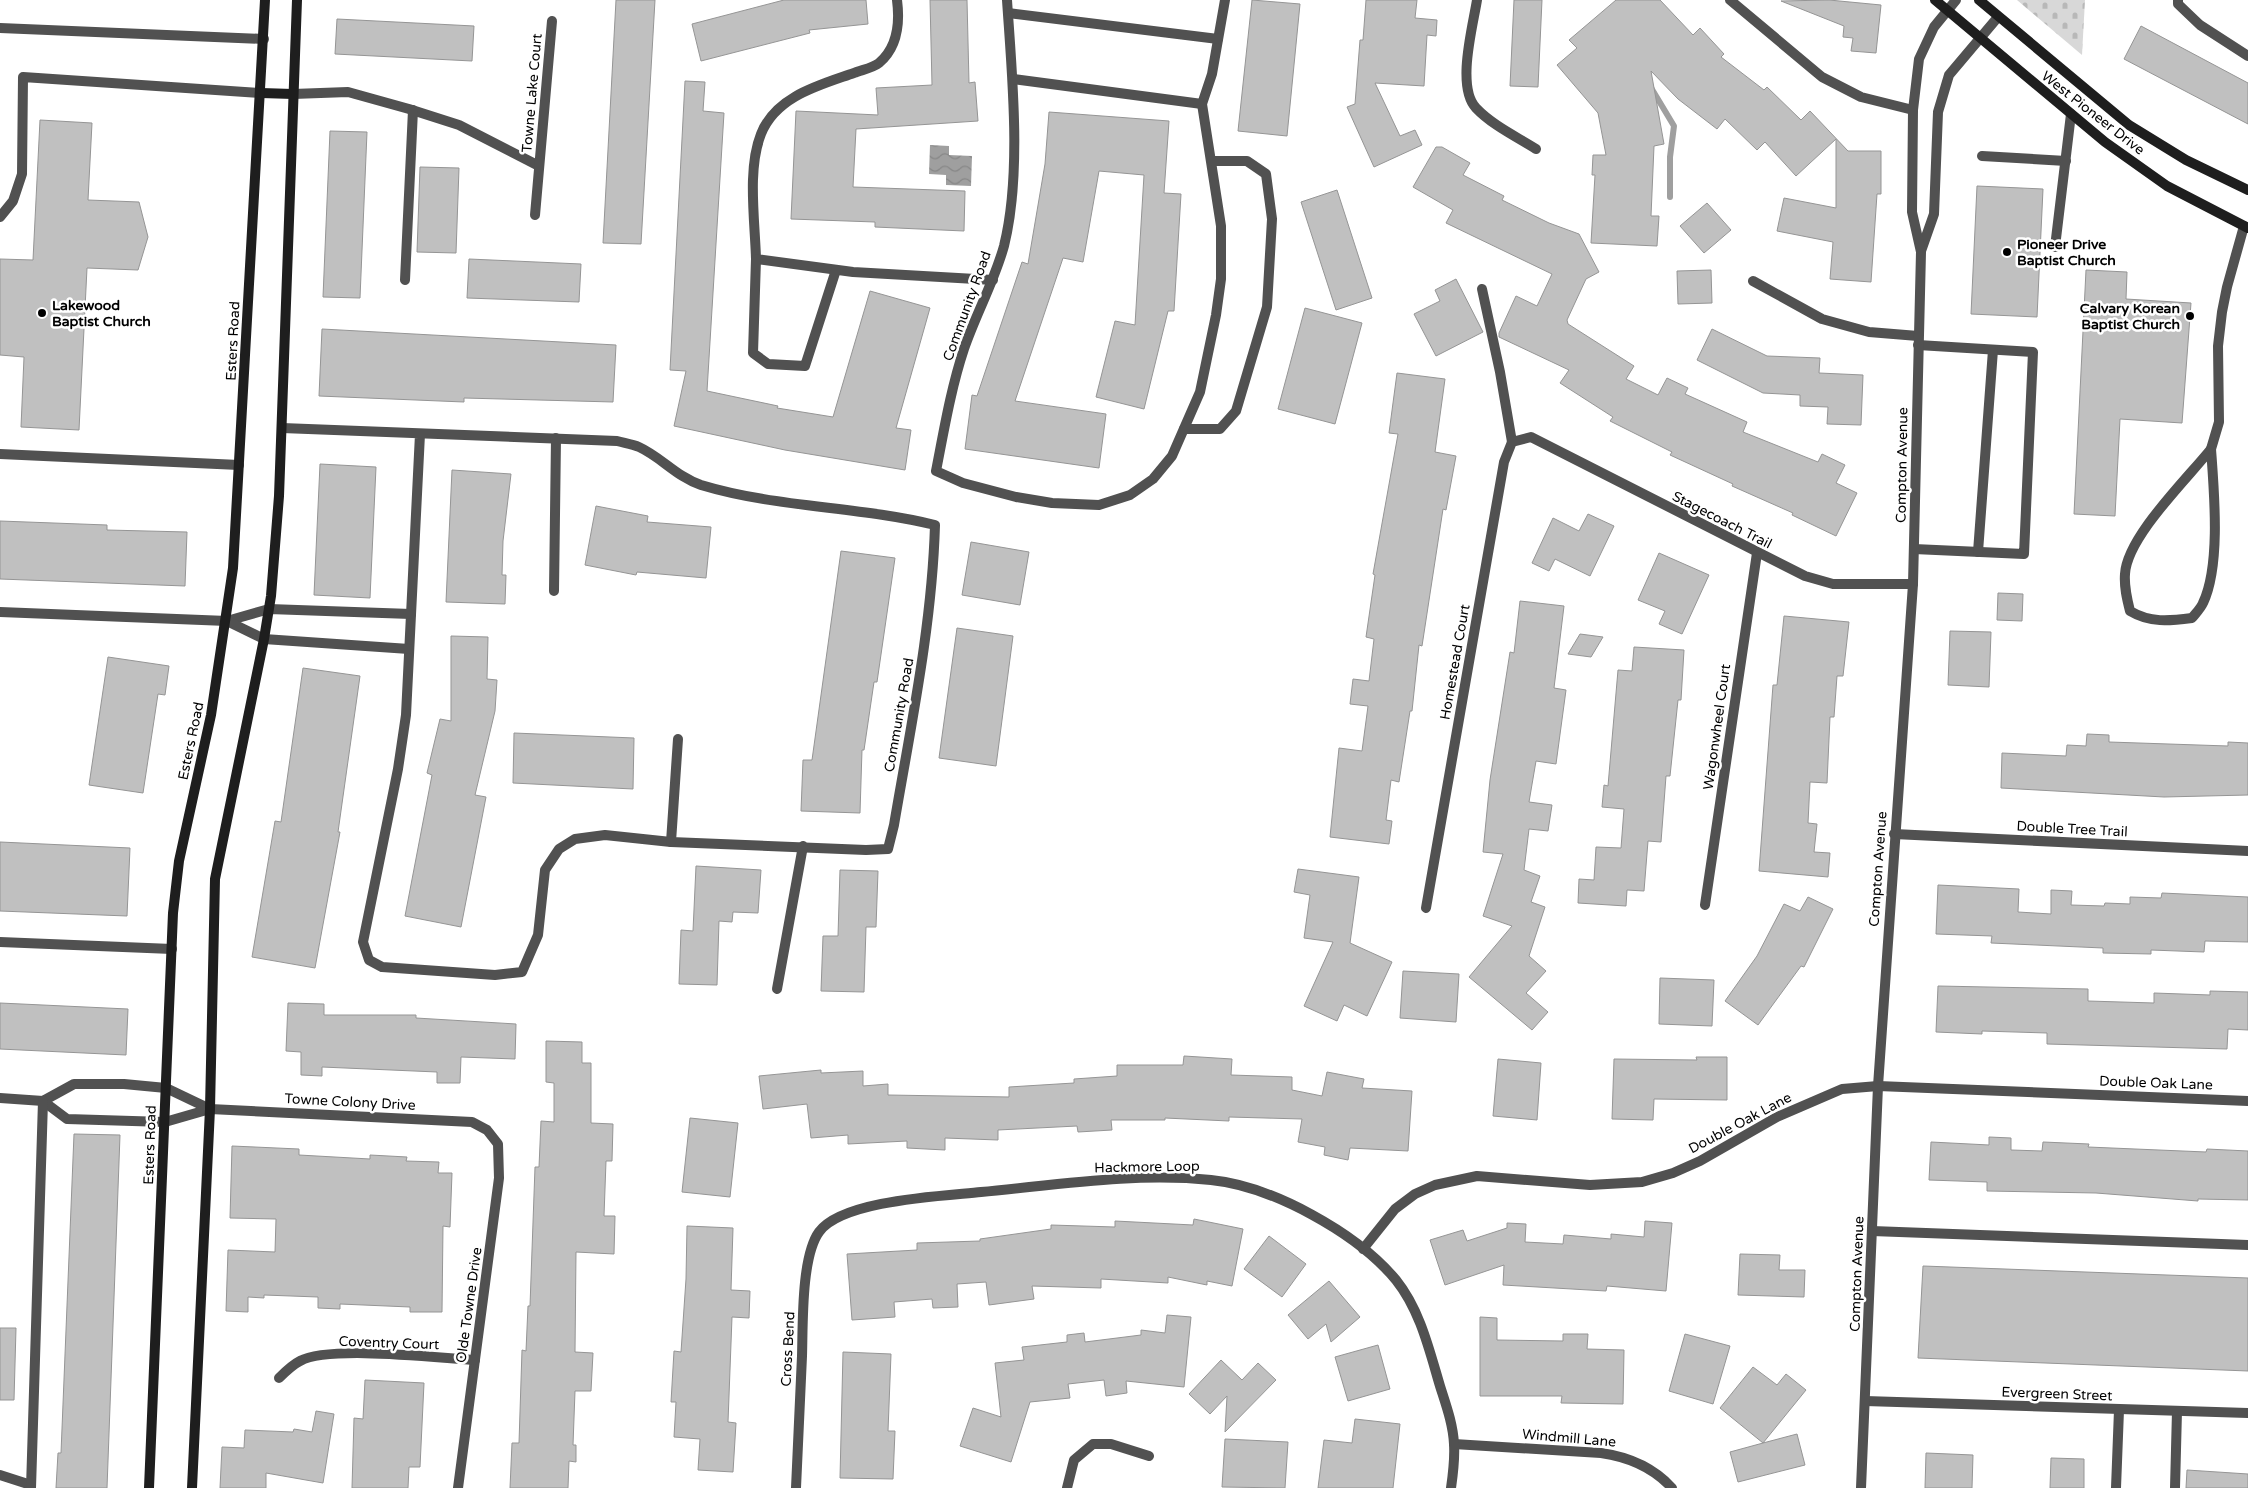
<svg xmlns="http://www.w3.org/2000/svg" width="2248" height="1488" font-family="'Varela Round',sans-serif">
<defs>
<pattern id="cemetery-stones" width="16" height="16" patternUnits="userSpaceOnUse" patternTransform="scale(1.25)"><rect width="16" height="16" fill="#d8d8d8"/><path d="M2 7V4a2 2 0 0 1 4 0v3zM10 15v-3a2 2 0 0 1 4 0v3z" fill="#b8b8b8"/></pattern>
<pattern id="water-waves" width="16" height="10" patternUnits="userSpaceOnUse" patternTransform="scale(1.25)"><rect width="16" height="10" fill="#9f9f9f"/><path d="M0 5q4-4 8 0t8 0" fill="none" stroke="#878787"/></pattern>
</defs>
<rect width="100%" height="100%" fill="#fff"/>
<polygon fill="url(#cemetery-stones)" points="2017,0 2085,0 2082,55"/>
<polygon fill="url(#water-waves)" points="930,145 949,146 949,155 972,156 971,186 946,185 946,175 929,174"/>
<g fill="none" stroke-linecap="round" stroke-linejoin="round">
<polyline stroke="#9f9f9f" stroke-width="6" points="1650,86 1674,126 1670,157 1670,197"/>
</g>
<g fill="#c0c0c0" stroke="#959595">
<polygon points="616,0 655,0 641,244 603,243"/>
<polygon points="784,0 866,0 868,24 809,30 810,33 701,61 692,24"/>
<polygon points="930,0 967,0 969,83 975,82 978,121 856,129 853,187 965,191 964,231 875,227 875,222 791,219 796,111 878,115 876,88 932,85"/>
<polygon points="1252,0 1300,4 1287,136 1238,131"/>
<polygon points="1366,0 1417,0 1415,18 1437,20 1436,36 1427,35 1424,86 1375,83 1400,136 1415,130 1422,145 1374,167 1347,107 1355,104 1360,40 1363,40"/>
<polygon points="1514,0 1542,0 1538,87 1510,86"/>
<polygon points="1616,0 1660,0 1693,35 1700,28 1724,54 1721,57 1764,90 1767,87 1801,120 1810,111 1848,151 1881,151 1881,194 1877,194 1871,282 1830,279 1833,242 1777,231 1784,198 1836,208 1836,139 1796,176 1765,142 1757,150 1725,119 1717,129 1678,99 1651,71 1664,144 1654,146 1651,216 1659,216 1657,246 1591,243 1595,175 1592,175 1593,155 1606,155 1598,113 1557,65 1577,48 1569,40"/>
<polygon points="1829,0 1881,5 1876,53 1851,51 1853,38 1843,37 1844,26 1781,1"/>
<polygon points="337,19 474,26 472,61 335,54"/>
<polygon points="2141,26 2248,83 2248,124 2124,59"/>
<polygon points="685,81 705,82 703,111 724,113 707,391 778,406 777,408 833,417 870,291 930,308 896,428 911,430 905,470 785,450 674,426 686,371 670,370"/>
<polygon points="1049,112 1169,121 1164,193 1181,194 1174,311 1168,311 1144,409 1096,397 1115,321 1135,325 1144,175 1099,171 1083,262 1063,258 1015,401 1106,414 1099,468 965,449 972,395 977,396 1022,262 1028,264 1045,164"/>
<polygon points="40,120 92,123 88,200 139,202 148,237 138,270 87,268 79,430 21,427 24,357 0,355 0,259 33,260"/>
<polygon points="330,131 367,132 360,298 323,297"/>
<polygon points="1436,147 1442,147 1470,163 1463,175 1504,196 1502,200 1549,223 1579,234 1599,272 1586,279 1567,320 1568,324 1634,366 1626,379 1658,395 1667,378 1688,388 1685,394 1747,422 1743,432 1818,462 1822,454 1845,465 1836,483 1857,493 1836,536 1792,515 1793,513 1732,486 1733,484 1670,455 1672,452 1610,421 1613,417 1560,383 1569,370 1499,337 1499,333 1516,296 1537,306 1552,274 1446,223 1453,210 1413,187"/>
<polygon points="420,167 459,168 456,253 417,252"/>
<polygon points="1977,186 2043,189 2037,317 1971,314"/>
<polygon points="1337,190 1372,298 1336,310 1301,202"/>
<polygon points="1707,203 1731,230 1704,253 1680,226"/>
<polygon points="469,259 581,264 579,302 467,298"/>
<polygon points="1711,270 1712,303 1678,304 1677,271"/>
<polygon points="2086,270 2127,272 2126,299 2191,303 2182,423 2120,419 2115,516 2074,514"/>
<polygon points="1456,279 1483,332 1436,356 1414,314 1440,301 1435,290"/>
<polygon points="1305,308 1362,323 1335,424 1278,409"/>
<polygon points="322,329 616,345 613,402 464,398 464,402 319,396"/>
<polygon points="1712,329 1767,356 1820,358 1819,373 1863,375 1861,425 1827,424 1828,407 1800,406 1800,395 1763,393 1697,360"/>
<polygon points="1397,373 1445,379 1435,452 1456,456 1446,510 1443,509 1422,646 1419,645 1412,711 1410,711 1399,782 1391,780 1386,820 1392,821 1389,844 1330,837 1339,748 1362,751 1368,706 1350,704 1353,679 1369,681 1374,639 1366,637 1375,575 1373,574 1398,434 1389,433"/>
<polygon points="320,464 376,467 370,598 314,595"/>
<polygon points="452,470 511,474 503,541 502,575 506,575 505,604 446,602"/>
<polygon points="596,506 648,516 647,522 711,527 706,578 637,572 636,575 585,565"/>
<polygon points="1588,514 1614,526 1590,576 1555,559 1549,571 1532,563 1553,518 1579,531"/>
<polygon points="0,521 107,525 107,530 187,532 185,586 0,579"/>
<polygon points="971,542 1029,552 1020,605 962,595"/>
<polygon points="841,551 895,558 877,682 874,682 864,750 862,750 860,813 801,811 803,760 812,760"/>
<polygon points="1659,553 1709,575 1682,634 1659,624 1665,611 1638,600"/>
<polygon points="1998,593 2023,594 2022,621 1997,620"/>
<polygon points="1520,601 1564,606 1554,688 1566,690 1556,764 1536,761 1529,802 1552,805 1548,831 1529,829 1524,870 1540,876 1531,902 1545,907 1529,956 1546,971 1526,993 1548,1012 1532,1030 1469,977 1512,926 1483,916 1503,854 1483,852 1490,780 1510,652 1514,653"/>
<polygon points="1784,616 1849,622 1843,676 1837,676 1834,717 1830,717 1827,783 1810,782 1808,823 1817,824 1814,852 1830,853 1828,877 1759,871 1773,685 1777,685"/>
<polygon points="957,628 1013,636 996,766 939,758"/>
<polygon points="1950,631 1991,632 1989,687 1948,685"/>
<polygon points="1580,634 1603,637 1591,657 1568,654"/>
<polygon points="451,636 488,637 487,679 497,680 495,711 475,795 486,797 461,927 405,916 432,775 427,773 440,719 451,721"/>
<polygon points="1634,647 1684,650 1681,700 1678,700 1670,776 1666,776 1661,842 1648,841 1644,891 1627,890 1626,906 1578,903 1579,879 1594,880 1596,847 1621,848 1624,809 1602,807 1604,785 1608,786 1618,670 1632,671"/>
<polygon points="108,657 169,666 165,695 158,694 143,793 89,785"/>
<polygon points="303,668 360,676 338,832 340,832 315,968 252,957 275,821 281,822"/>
<polygon points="514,733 634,738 633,789 513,783"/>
<polygon points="2087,734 2109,735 2109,742 2228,746 2228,742 2248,743 2248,795 2164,797 2001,788 2002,753 2066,756 2067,745 2086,746"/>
<polygon points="0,842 130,848 127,916 0,911"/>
<polygon points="696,866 761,870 758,913 733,912 732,922 719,921 717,985 679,984 681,930 693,931"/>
<polygon points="1298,869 1359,877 1350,943 1392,962 1367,1016 1344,1005 1337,1021 1304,1006 1333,942 1304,938 1310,895 1294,892"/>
<polygon points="840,870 878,871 876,927 866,927 864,992 821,991 823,936 838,936"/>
<polygon points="1938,885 2019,889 2018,912 2051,914 2051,890 2072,891 2071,905 2104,906 2105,903 2130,904 2130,897 2161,898 2162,893 2248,897 2248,942 2205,941 2204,952 2151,950 2151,954 2103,953 2103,948 1991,943 1992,936 1936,934"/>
<polygon points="1808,897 1833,909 1804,967 1801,966 1758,1025 1725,1001 1757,956 1784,904 1800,911"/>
<polygon points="1403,971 1459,974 1456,1022 1400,1018"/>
<polygon points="1660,978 1714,980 1712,1026 1659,1024"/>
<polygon points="1938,986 2088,989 2088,1001 2154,1003 2154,993 2210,995 2210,991 2248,992 2248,1030 2228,1029 2227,1049 2047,1044 2047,1033 1982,1031 1982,1034 1936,1032"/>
<polygon points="0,1003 128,1009 126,1055 0,1049"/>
<polygon points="288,1003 324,1004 324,1015 416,1015 416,1018 516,1024 515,1059 461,1057 460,1083 437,1083 437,1072 322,1067 322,1076 301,1075 301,1052 286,1051"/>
<polygon points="546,1041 582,1042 582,1063 591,1063 591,1123 613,1124 612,1161 606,1161 604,1216 615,1216 614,1254 576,1252 575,1352 593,1353 591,1391 575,1391 573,1445 576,1445 576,1462 569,1461 568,1488 510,1488 512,1443 519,1443 522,1350 526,1351 528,1306 530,1306 535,1167 539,1167 541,1121 554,1122 554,1083 546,1082"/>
<polygon points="1184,1056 1232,1059 1231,1075 1292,1077 1292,1090 1322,1096 1327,1072 1364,1079 1362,1088 1412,1091 1408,1151 1350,1148 1348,1160 1324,1155 1325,1147 1298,1142 1302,1119 1229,1117 1229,1121 1165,1118 1165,1120 1111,1120 1112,1130 1078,1132 1077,1126 998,1130 998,1140 945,1138 945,1150 907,1148 907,1141 848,1144 848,1135 811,1138 807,1104 763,1109 759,1076 821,1070 821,1073 863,1071 863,1086 888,1084 888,1095 1009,1097 1009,1087 1074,1083 1074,1079 1117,1076 1117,1065 1183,1065"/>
<polygon points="1696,1057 1727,1057 1727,1100 1654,1099 1653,1120 1612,1119 1614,1059 1697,1060"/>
<polygon points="1498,1059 1541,1063 1537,1120 1493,1116"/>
<polygon points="690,1118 738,1123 730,1197 682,1192"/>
<polygon points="74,1134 120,1135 107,1488 56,1488 58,1453 61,1453"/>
<polygon points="1989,1137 2011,1138 2011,1150 2042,1151 2043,1142 2089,1144 2088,1147 2206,1152 2207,1149 2248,1151 2248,1200 2198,1199 2198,1201 2096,1193 1987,1191 1987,1182 1929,1180 1931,1142 1989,1145"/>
<polygon points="232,1146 299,1149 299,1155 370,1159 370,1155 407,1157 406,1161 439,1162 438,1173 452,1173 450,1227 443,1226 442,1312 410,1312 410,1307 340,1304 340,1309 318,1308 318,1297 264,1295 264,1298 248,1297 248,1312 226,1311 228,1250 275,1252 276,1219 230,1218"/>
<polygon points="1194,1219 1243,1229 1232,1286 1207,1281 1207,1285 1168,1277 1168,1283 1101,1279 1101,1288 1032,1286 1034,1299 989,1305 986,1282 957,1284 958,1307 933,1308 932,1299 894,1302 895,1317 852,1320 847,1254 917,1250 917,1243 980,1241 980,1239 1051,1229 1051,1225 1115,1227 1115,1221 1193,1225"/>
<polygon points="1645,1221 1672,1223 1666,1291 1607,1286 1606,1291 1503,1285 1504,1265 1445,1285 1430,1240 1463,1230 1467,1241 1507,1228 1507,1223 1526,1224 1525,1242 1563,1244 1564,1235 1611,1239 1611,1234 1644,1237"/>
<polygon points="687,1226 733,1228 731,1290 750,1291 749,1318 732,1317 728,1422 736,1423 733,1472 698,1470 700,1439 674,1437 676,1402 671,1402 674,1351 681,1352 686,1279"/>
<polygon points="1269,1236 1306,1264 1282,1297 1244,1269"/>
<polygon points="1740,1254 1780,1255 1779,1270 1805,1270 1804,1297 1738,1295"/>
<polygon points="1923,1266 2248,1278 2248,1371 1918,1358"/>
<polygon points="1329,1281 1360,1317 1331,1342 1326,1324 1308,1339 1288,1315"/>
<polygon points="1167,1315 1191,1317 1184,1387 1126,1381 1127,1393 1106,1396 1104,1380 1068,1384 1070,1398 1030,1402 1011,1462 960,1446 973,1408 1001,1417 995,1363 1024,1360 1022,1347 1067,1342 1067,1335 1084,1333 1085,1342 1141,1335 1141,1330 1165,1333"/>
<polygon points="1480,1317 1497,1318 1497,1340 1563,1341 1563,1334 1588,1334 1587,1349 1624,1350 1623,1404 1561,1403 1562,1396 1480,1396"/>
<polygon points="0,1328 16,1328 14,1400 0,1400"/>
<polygon points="1685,1334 1730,1346 1713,1404 1669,1391"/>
<polygon points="1378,1345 1390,1389 1348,1401 1335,1357"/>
<polygon points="843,1352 891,1354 888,1431 895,1431 893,1479 840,1478"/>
<polygon points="1221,1360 1242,1380 1258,1363 1276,1380 1225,1432 1227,1396 1210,1414 1189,1394"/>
<polygon points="1753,1367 1777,1385 1786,1374 1806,1390 1763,1443 1797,1434 1805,1465 1738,1482 1730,1452 1763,1443 1720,1408"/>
<polygon points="365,1380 424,1383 420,1467 409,1467 408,1488 352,1488 354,1418 363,1419"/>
<polygon points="316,1411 334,1414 323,1483 266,1473 266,1488 220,1488 222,1447 244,1448 245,1430 293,1432 294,1429 312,1432"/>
<polygon points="1355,1419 1400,1424 1393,1488 1318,1488 1324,1440 1352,1443"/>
<polygon points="1225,1439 1288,1442 1285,1488 1222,1487"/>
<polygon points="1926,1453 1973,1455 1972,1488 1925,1488"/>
<polygon points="2051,1458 2084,1459 2084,1488 2050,1488"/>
<polygon points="2187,1470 2248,1474 2248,1488 2186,1488"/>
</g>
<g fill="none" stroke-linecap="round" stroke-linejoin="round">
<g stroke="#515151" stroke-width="10">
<path d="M897,0C900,23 898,47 879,63C873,68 861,70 854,73C820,85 776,96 761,134C747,169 755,221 756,259L853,272L993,280"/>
<path d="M1007,0C1012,75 1022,174 1004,246C994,282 976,314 964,349C951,388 944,430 936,471L963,483L1016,497L1052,503L1099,505L1130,495L1153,479L1172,456L1200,392L1216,315L1221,279V226L1202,104L1212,74L1225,0"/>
<polyline points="2178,0 2178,4 2200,25 2248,56"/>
<polyline points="1008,13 1218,39"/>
<polyline points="0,28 264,39"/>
<polyline points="1013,79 1202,104"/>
<polyline points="293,94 348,92 409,109 459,125 539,166"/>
<polyline points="1982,156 2066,161"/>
<polyline points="535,215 552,21"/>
<polyline points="0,217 13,201 22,174 23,77 261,93"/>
<polyline points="2055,247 2071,114"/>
<polyline points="756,259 753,353 768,364 805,366 836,270"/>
<polyline points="405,280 413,110"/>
<polyline points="1482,289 1500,372 1512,442"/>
<path d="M282,428L617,441C624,443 632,444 639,447C661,457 677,477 701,485C777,508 858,506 935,525C932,626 911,725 894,825L888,849L866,850L671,842L605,835L575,839L559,849L545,870L538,935L522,972L495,975L382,967L369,960L363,942L398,769L406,715L420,434"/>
<polyline points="1184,429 1220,429 1236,411 1267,307 1272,219 1266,174 1247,161 1212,161"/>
<path d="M2211,449C2214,491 2221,565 2203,603C2201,608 2196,613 2192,618C2169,621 2150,623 2130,611C2127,599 2124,587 2125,574C2127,537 2187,479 2211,449Z"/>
<polyline points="2211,449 2219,422 2218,346 2222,312 2227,287 2244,226"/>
<polyline points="0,454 239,465"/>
<polyline points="1914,549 2024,554 2033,352 1918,345"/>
<polyline points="1978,552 1993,350"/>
<polyline points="554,591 556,438"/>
<polyline points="0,612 227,621 269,609 411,614"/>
<polyline points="227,621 264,639 409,649"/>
<polyline points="671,842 678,739"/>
<polyline points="0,942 172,949"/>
<polyline points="777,989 803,846"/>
<polyline points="0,1098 43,1101 74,1084 124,1084 166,1088"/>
<polyline points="43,1101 67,1119 165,1122"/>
<polyline points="1872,1231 2248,1245"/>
<polyline points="0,1475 31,1485"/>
<polyline points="31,1488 43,1101"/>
<polyline points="2116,1488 2119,1410"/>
<polyline points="2175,1488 2177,1411"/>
</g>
<g stroke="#515151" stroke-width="10">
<path d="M1477,0C1473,26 1456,87 1476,108C1492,125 1517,137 1536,149"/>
<polyline points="1730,0 1822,77 1861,97 1913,110"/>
<polyline points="1753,281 1822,319 1869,332 1918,336"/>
<polyline points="1894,834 2248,851"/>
<polyline points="1705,905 1757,553"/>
<polyline points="1426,908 1504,462 1512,442 1531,437 1805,576 1833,584 1913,584"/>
<polyline points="166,1088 210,1109"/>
<polyline points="165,1122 210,1109 472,1122 487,1130 498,1144 499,1178 458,1488"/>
<polyline points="1363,1249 1395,1209 1415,1194 1435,1185 1477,1176 1590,1185 1642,1182 1673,1173 1700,1161 1777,1117 1842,1089 1878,1086 2248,1101"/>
<path d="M279,1378C285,1372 292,1365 300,1361C329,1345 438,1358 475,1360"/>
<polyline points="1865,1401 2248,1413"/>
<path d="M1454,1444L1601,1453C1629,1457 1653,1467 1672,1488"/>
<path d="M796,1488C798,1444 800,1400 802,1356C803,1326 801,1257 819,1232C842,1200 943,1196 981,1192C1056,1185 1135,1172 1211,1180C1272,1186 1357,1233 1396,1280C1420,1310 1429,1349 1440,1386C1446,1405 1453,1424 1454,1444C1455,1459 1453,1474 1451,1488"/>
<polyline points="1067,1488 1074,1460 1093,1444 1111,1444 1149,1456"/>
</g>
<g stroke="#515151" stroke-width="10">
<polyline points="1921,251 1934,214 1938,112 1949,75 1998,17"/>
<polyline points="1861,1488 1878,1086 1913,584 1921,252 1912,212 1913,110 1919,59 1934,27 1956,0"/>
</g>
<g stroke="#1e1e1e" stroke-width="10">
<polyline points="1935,0 2105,142 2167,186 2248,228"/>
<polyline points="1979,0 2129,125 2186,160 2248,190"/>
<polyline points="261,93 293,94"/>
<polyline points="149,1488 173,913 179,861 211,715 233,568 265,0"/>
<polyline points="192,1488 210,1109 215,879 264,639 271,596 279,496 297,0"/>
</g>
</g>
<g fill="#000" stroke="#fff" stroke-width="2">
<circle cx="2007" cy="252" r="5"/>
<circle cx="42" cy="313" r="5"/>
<circle cx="2190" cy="316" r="5"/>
</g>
<g text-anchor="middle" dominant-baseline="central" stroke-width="5" stroke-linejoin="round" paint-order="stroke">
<g font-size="14" fill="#000" stroke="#fff">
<text transform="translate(532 93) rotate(-85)">Towne Lake Court</text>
<text transform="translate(2093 113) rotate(38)">West Pioneer Drive</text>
<text transform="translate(967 306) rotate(-70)">Community Road</text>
<text transform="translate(233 341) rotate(-87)">Esters Road</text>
<text transform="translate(1902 465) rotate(-89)">Compton Avenue</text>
<text transform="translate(1722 520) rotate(27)">Stagecoach Trail</text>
<text transform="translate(1455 662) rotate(-80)">Homestead Court</text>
<text transform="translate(899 715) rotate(-80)">Community Road</text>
<text transform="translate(1717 727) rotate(-82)">Wagonwheel Court</text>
<text transform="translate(191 741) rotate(-78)">Esters Road</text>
<text transform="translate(2072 829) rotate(3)">Double Tree Trail</text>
<text transform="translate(1878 869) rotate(-86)">Compton Avenue</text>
<text transform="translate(2156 1083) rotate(2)">Double Oak Lane</text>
<text transform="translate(350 1102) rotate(3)">Towne Colony Drive</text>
<text transform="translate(1740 1123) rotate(-28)">Double Oak Lane</text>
<text transform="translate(150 1145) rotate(-88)">Esters Road</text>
<text transform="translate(1147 1167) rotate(-1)">Hackmore Loop</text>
<text transform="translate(1857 1274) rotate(-88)">Compton Avenue</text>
<text transform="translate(469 1305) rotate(-82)">Olde Towne Drive</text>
<text transform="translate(389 1343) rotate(2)">Coventry Court</text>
<text transform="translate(788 1349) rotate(-87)">Cross Bend</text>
<text transform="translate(2057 1394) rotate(2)">Evergreen Street</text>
<text transform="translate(1569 1438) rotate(5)">Windmill Lane</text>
</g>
<g font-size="14" font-weight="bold" fill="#000" stroke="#fff" text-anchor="start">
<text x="2017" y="244">Pioneer Drive<tspan x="2017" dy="16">Baptist Church</tspan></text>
<text x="52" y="305">Lakewood<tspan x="52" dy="16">Baptist Church</tspan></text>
<text x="2180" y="308" text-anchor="end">Calvary Korean<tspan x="2180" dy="16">Baptist Church</tspan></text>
</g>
</g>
</svg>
